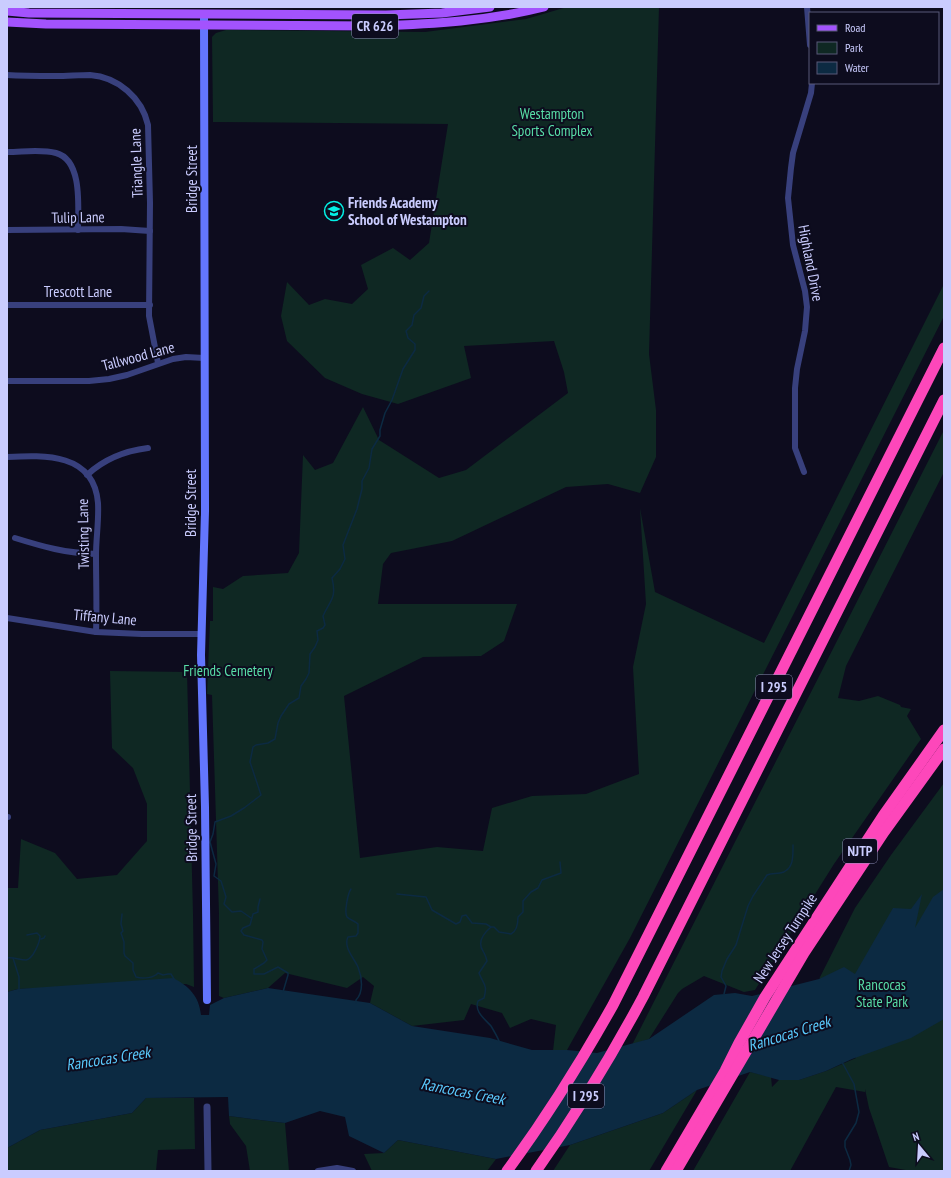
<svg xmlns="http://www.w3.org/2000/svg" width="951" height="1178" font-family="'PT Sans Narrow',sans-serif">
<rect width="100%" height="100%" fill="#0d0c1e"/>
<g fill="#0f2823">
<polygon points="567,7 659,7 649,354 656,410 656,457 640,493 608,484 566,487 452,541 391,553 383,564 378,604 517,604 504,641 481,656 423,657 344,696 360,858 437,847 483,851 492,808 532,796 586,794 639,774 633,667 646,604 640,508 655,592 764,643 944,284 944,316 630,938 567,1050 553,1051 556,1025 531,1019 510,1028 502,1013 471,1004 464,1020 412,1026 370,1003 374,986 363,977 347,988 285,973 268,988 224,998 219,996 219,914 212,695 207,694 210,621 213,621 213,587 223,589 243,576 288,573 299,553 303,455 315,470 333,463 363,407 379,440 439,478 466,470 568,393 564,372 554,341 464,346 471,378 398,404 362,394 325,378 287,341 281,316 287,282 309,305 325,299 352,304 368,289 361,265 393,248 410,260 429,243 448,124 213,122 212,37 216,33 226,30 425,32 526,19"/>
<polygon points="944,430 944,472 846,666 838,698 859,701 878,696 900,705 901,707 911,709 907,716 921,739 834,864 755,990 744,992 704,976 682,989 678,993 649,1039 632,1045"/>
<polygon points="110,671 187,672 193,914 194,987 186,984 18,989 7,992 7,888 18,888 21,839 55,853 77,879 117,875 147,841 147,804 133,768 112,748"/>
<polygon points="944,783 944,1171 911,1171 889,1167 869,1108 865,1089 865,1092 836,1087 790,1171 693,1171 750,1072 771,1077 772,1087 779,1080 799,1080 826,1071 856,1058 820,978 819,979 855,908 891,855"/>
<polygon points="697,1090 649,1171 553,1171 570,1145 663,1113"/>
<polygon points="146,1098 194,1098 195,1149 158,1150 156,1171 7,1171 7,1148 40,1130 132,1113"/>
<polygon points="229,1116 285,1123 289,1171 250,1171 246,1146 230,1124"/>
<polygon points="398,1140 496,1159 487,1171 372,1171 364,1154 384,1153"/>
</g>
<path fill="#0c2a42" d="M944,889V1019L911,1038L852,1059L826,1071L799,1080H779L750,1072L697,1090L663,1113L570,1145L496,1159L398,1140L384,1153L349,1136L345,1117L320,1111L285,1123L229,1116L228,1097L146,1098L132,1113L40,1130L7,1148V992L18,989L173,978C189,986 199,996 201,1015H209L210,1005L224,998L268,988L370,1003L412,1026L490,1038L532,1050H567L597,1053L649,1039L714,995L735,993L752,996L819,979L844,967L855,974L893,908L911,909L922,894L915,928L933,897Z"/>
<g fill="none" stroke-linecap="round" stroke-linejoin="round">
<g stroke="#0c2a42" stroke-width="1.5">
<path d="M351,889C348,893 344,912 347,917C350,920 355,921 358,924V933L356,936L348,937C343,947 354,958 358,967C362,977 364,992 356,1000V1003"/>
<path d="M397,894L426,897L432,910L456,924L460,922L462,916L466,915L472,923L486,924L491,927H494L499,932L511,934C517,931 518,923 518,917L523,912V901L531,892L538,888L542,880L561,873L560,862"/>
<polyline points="260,899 258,907 258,912 253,914 250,925 243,928 241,931 244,935 262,940 263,942 262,949 267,960 264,963 254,969 254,974 264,974 278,967 288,973 288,975 283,992"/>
<path d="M122,914L121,924L123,931L121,933L124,942V953L125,956L133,963V970L136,977C143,979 154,978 158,973L163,975L168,974H171L174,979"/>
<path d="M251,918L241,911L232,912L224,904L226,897L221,881L214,876L216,864L210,842L213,834L215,822L231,816L244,808L261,795L250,762L253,747L256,745L268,743L275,739L278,723L281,716L289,704L299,698L301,686L306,679L309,673L310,654L315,647L318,640L317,631L323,628L325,625L323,616C330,600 337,599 332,578L340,569L345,559L343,545L357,509L362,489V481L369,468L372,449L380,436V430L385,413L392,400L403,369L415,350V344L408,338L406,331L412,325L414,315L421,308L424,296L429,291"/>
<path d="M491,927C484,933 477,942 483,951C485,955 486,956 487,961L479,973C483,984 488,984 484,998L478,1001C474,1012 485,1019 491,1026C494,1031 497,1036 499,1041"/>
<polyline points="41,939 44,938 45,936"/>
<path d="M7,958C14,957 20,960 26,960C33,959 40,942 40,936L37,933L27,935"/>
<polyline points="13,958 19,977 19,991"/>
<path d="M724,994L726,986L721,977L722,971L727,959L736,945L748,906L753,896L767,875C772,873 776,874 780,873C794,871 793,856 793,845"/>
<polyline points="842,1062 854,1084 859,1112 856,1123 845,1141 845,1147 850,1160 851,1165 849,1171"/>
</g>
<g stroke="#38407d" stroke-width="6">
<polyline points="807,7 810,45"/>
<path d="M7,75C23,76 40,76 56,76C67,76 79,75 90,75C118,77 142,98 148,125L150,203L149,316L158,363"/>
<path d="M7,152C23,152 41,149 56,153C83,160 78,208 78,230"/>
<polyline points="7,230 121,229 150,231"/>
<polyline points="7,305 150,305"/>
<polyline points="7,381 89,381 109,379 127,375 173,359 186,357 204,358"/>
<path d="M7,457C45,455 94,453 98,503C99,521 96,538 96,555C96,581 97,606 96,632"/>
<polyline points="804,472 795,448 795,388 797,369 805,331 807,307 805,291 793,245 788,198 791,168 793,153 811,93 812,83"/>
<path d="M87,475C104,459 124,451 148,448"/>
<path d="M15,538C44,547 65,553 96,554"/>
<polyline points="7,618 96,632 142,634 201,634"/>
<polyline points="7,817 8,817"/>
<polyline points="318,1171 337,1168 353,1171"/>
</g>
<polyline stroke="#38407d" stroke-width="7" points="207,1107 208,1171"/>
<polyline stroke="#6376fd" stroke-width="8" points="204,14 205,511 201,655 205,807 207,1000"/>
<g stroke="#a353fd" stroke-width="9">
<polyline points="7,11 29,13 386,15 442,13 490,7"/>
<path d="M7,22L46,24L376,26C433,24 489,21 544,7"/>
</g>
<g stroke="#fd47ba" stroke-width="11">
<path d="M507,1171C546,1118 581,1062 613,1005L944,348"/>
<path d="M536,1171C575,1116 611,1057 643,997L944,400"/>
<polyline points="666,1171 725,1071 739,1043 765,997 883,816 944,730"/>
<polyline points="676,1171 804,953 884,832 944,749"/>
</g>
</g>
<defs>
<g id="school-ring" transform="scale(1)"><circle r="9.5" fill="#0d0c1e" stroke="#03f1e5" stroke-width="1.5"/><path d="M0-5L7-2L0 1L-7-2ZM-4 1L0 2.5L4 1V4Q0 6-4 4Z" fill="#03f1e5"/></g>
</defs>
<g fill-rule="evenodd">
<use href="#school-ring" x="334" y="211"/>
</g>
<g text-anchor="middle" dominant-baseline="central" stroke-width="4" stroke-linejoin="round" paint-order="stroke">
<g fill="#0d0c1e" stroke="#9192bb" stroke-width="1">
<rect x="352" y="14" width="46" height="24" rx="3"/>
<rect x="756" y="675" width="36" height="24" rx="3"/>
<rect x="843" y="839" width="34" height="24" rx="3"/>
<rect x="568" y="1084" width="36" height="24" rx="3"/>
</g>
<g font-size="14" font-weight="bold" fill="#caccfe">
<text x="375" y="26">CR 626</text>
<text x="774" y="687">I 295</text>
<text x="860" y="851">NJTP</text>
<text x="586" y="1096">I 295</text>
</g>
<g font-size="15" fill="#58dda7" stroke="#0d0c1e">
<text x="552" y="113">Westampton<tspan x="552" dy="17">Sports Complex</tspan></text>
<text x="228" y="670">Friends Cemetery</text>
<text x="882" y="984">Rancocas<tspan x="882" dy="17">State Park</tspan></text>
</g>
<g font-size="15" fill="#caccfe" stroke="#0d0c1e">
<text transform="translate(136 163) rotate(-92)">Triangle Lane</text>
<text transform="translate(191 179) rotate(-90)">Bridge Street</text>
<text transform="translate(78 217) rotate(-1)">Tulip Lane</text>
<text transform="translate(811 263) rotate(79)">Highland Drive</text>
<text x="78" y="291">Trescott Lane</text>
<text transform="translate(138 356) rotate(-15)">Tallwood Lane</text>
<text transform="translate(190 503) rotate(-90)">Bridge Street</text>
<text transform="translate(83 534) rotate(-91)">Twisting Lane</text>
<text transform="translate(105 617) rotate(5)">Tiffany Lane</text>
<text transform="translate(191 828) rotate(-91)">Bridge Street</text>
<text transform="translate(785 938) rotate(-57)">New Jersey Turnpike</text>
</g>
<g font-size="15" font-weight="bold" fill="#caccfe" stroke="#0d0c1e" text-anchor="start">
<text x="348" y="202">Friends Academy<tspan x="348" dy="17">School of Westampton</tspan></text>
</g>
<g font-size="16" font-style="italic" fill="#5acafd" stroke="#0d0c1e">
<text transform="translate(789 1033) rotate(-17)">Rancocas Creek</text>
<text transform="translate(108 1058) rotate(-9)">Rancocas Creek</text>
<text transform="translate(463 1091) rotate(11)">Rancocas Creek</text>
</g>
</g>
<rect width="951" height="1178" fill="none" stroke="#caccfe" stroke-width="16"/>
<rect x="809" y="12" width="130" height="72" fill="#0d0c1e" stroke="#595978"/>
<rect x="817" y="25" width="20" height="6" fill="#a353fd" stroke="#595978"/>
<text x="845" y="32" font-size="12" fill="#caccfe">Road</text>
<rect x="817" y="42" width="20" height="12" fill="#0f2823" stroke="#595978"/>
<text x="845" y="52" font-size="12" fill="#caccfe">Park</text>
<rect x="817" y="62" width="20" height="12" fill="#0c2a42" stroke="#595978"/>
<text x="845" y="72" font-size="12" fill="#caccfe">Water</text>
<g transform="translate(919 1146) rotate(342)" stroke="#0d0c1e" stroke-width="3" paint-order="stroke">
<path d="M0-3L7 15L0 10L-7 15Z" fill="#caccfe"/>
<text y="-6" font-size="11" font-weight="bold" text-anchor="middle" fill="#caccfe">N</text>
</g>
</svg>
